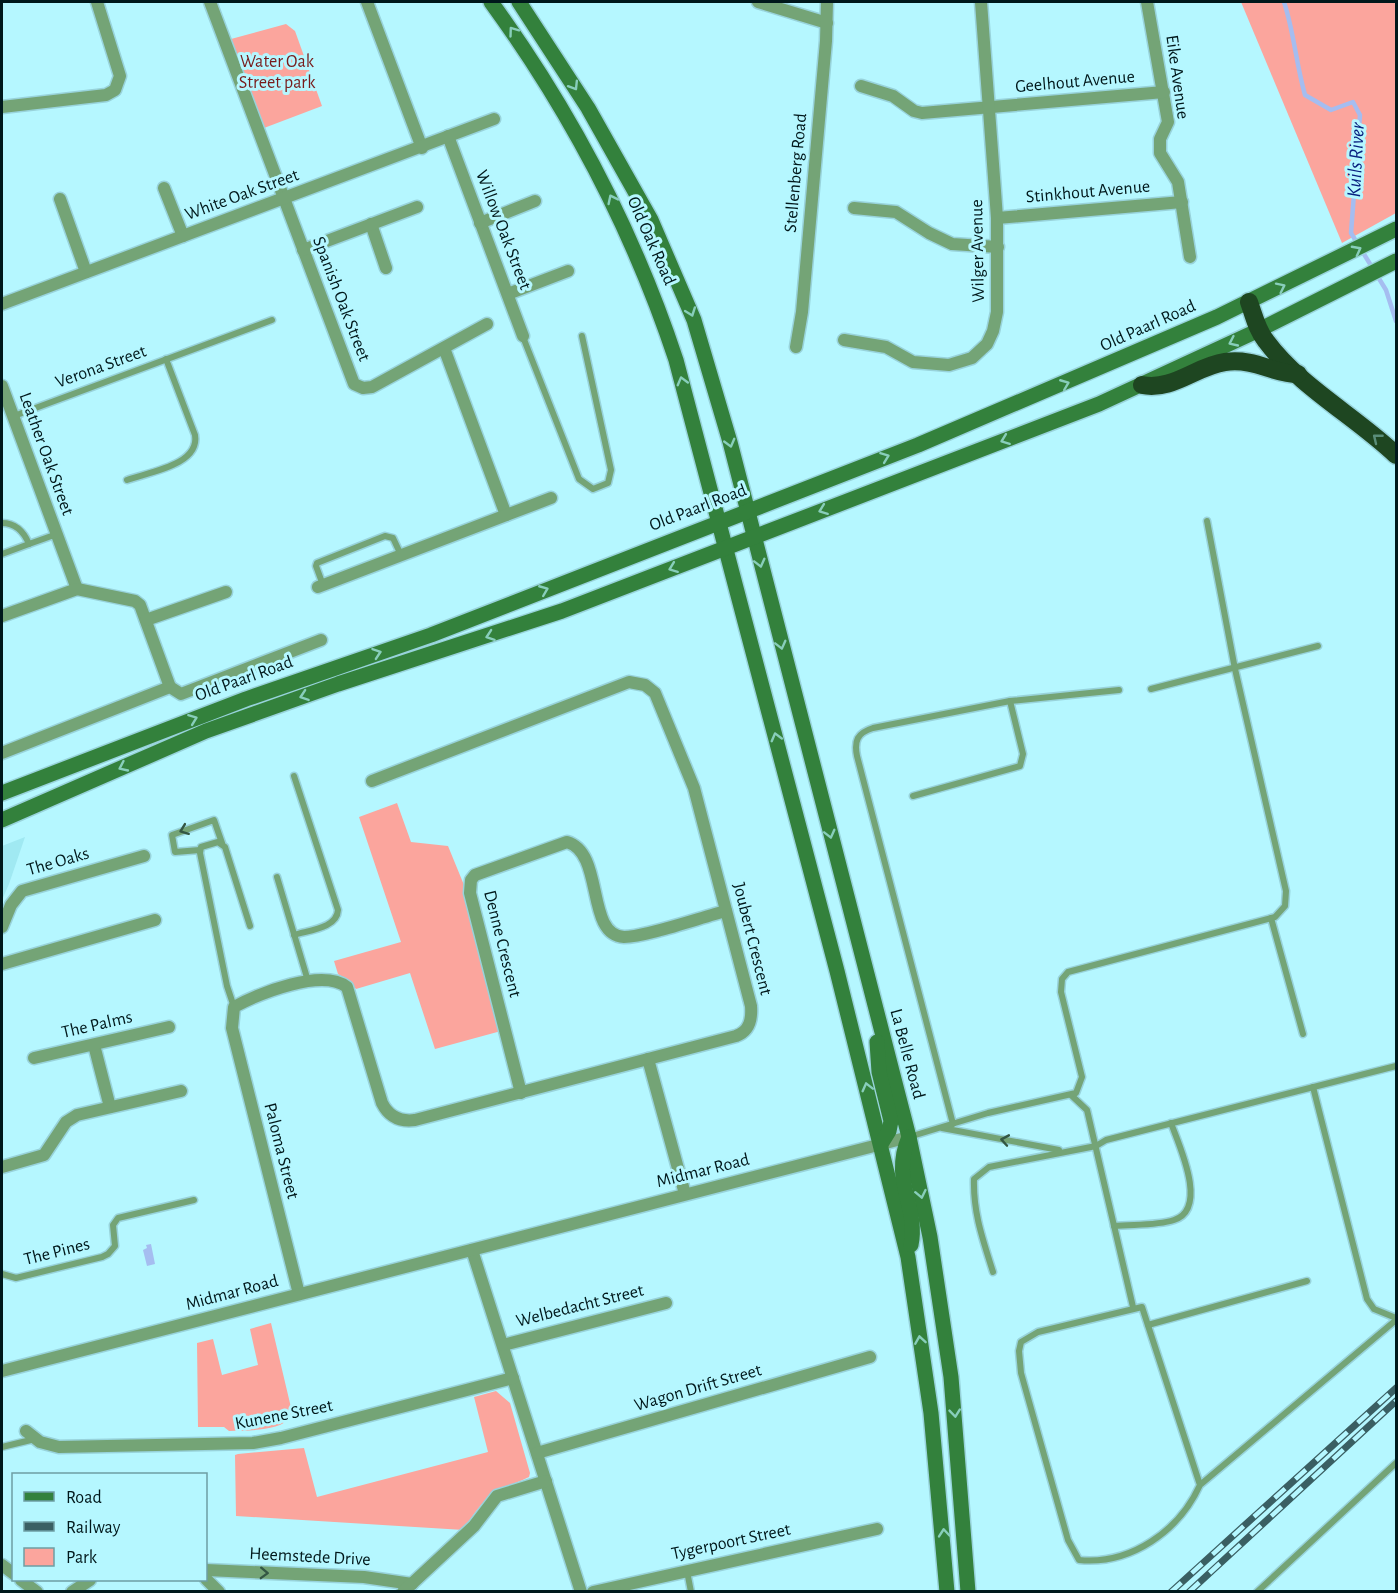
<svg xmlns="http://www.w3.org/2000/svg" width="1398" height="1593" font-family="'Alegreya Sans',sans-serif">
<rect width="100%" height="100%" fill="#b5f7ff"/>
<polygon fill="#a0e9f2" points="25,837 9,884 2,900 2,846"/>
<g fill="#fba59d">
<polygon points="1241,2 1396,2 1396,213 1342,243"/>
<polygon points="286,24 295,31 322,106 264,128 231,39"/>
<polygon points="397,803 411,842 448,846 464,885 501,1031 435,1049 410,973 356,989 348,980 338,974 334,961 401,942 359,817"/>
<path d="M271,1323L293,1416C278,1432 250,1430 229,1431L224,1427H198L197,1343L213,1339L222,1375L258,1365L250,1329Z"/>
<path d="M496,1391L510,1403L530,1473L529,1477C493,1493 484,1495 464,1530L236,1516L235,1455L238,1454L304,1448L317,1497L488,1452L474,1397Z"/>
</g>
<polygon fill="#a5bdf0" points="151,1244 155,1264 147,1266 143,1250 147,1248 146,1245"/>
<g fill="none" stroke-linecap="round" stroke-linejoin="round">
<path stroke="#a5bdf0" stroke-width="4.5" d="M1284,2C1294,32 1296,64 1305,95L1331,110L1353,102L1360,115L1351,233L1386,290L1396,321"/>
<g stroke="#98d3db" stroke-width="9">
<g id="service">
<polyline points="523,337 579,479 593,489 608,483 611,470 582,336"/>
<polyline points="14,416 272,320"/>
<path d="M127,480C149,472 200,465 195,435L166,359"/>
<path d="M2,523C15,523 24,532 29,544L2,554"/>
<polyline points="29,544 57,534"/>
<polyline points="323,585 316,566 317,563 385,536 393,538 401,555"/>
<polyline points="1151,689 1318,646"/>
<path d="M294,776L338,910C337,928 310,930 294,935"/>
<polyline points="913,796 1020,766 1023,754 1010,701"/>
<polyline points="200,850 175,852 172,835 214,820 222,843"/>
<polyline points="277,877 308,981"/>
<polyline points="1271,918 1303,1034"/>
<polyline points="234,1007 227,986 200,853 201,847 218,842 225,847 250,926"/>
<polyline points="1313,1087 1367,1299 1374,1309 1396,1318"/>
<polyline points="1071,1095 1087,1110 1133,1307"/>
<path d="M953,1124L857,756C854,741 857,733 873,728L1010,701L1119,690"/>
<polyline points="942,1128 1059,1150"/>
<polyline points="909,1137 988,1113 1076,1093 1082,1077 1061,992 1062,979 1068,972 1275,917 1285,906 1286,891 1235,669 1207,521"/>
<path d="M1114,1226C1133,1224 1156,1226 1174,1220C1209,1209 1179,1145 1171,1123"/>
<path d="M993,1272C983,1240 973,1213 974,1179L989,1167L1096,1146L1106,1140L1396,1066"/>
<polyline points="2,1274 16,1278 102,1257 108,1254 115,1246 113,1225 118,1218 194,1200"/>
<polyline points="1148,1325 1307,1281"/>
<polyline points="2,1447 35,1439"/>
<path d="M1200,1485L1142,1307L1038,1332L1021,1342L1019,1351L1021,1373L1068,1540L1079,1560C1131,1565 1179,1531 1200,1485L1396,1320"/>
<polyline points="687,1571 691,1592"/>
<polyline points="1257,1592 1396,1463"/>
</g>
</g>
<g stroke="#98d3db" stroke-width="15">
<g id="minor">
<polyline points="210,2 354,384 363,388 372,387 487,324"/>
<polyline points="367,2 422,148"/>
<polyline points="758,2 827,23"/>
<polyline points="1147,2 1168,122 1160,139 1160,153 1178,182 1190,257"/>
<polyline points="861,86 893,96 914,111 922,113 1164,92"/>
<polyline points="2,107 106,95 115,90 120,76 97,2"/>
<polyline points="448,136 523,336"/>
<polyline points="164,188 183,236"/>
<polyline points="60,199 86,272"/>
<polyline points="854,208 896,212 929,233 952,244 998,247"/>
<polyline points="997,218 1182,202"/>
<polyline points="480,223 535,201"/>
<polyline points="371,224 386,268"/>
<polyline points="303,250 417,207"/>
<polyline points="508,294 568,271"/>
<polyline points="2,304 494,119"/>
<polyline points="844,340 886,347 913,362 949,365 972,358 987,344 993,331 997,312 997,218 981,2"/>
<polyline points="796,347 802,312 826,41 827,2"/>
<polyline points="444,348 506,515"/>
<polyline points="2,386 77,589"/>
<polyline points="318,587 551,498"/>
<polyline points="2,616 77,589 135,601 140,605 170,687"/>
<polyline points="146,620 226,592"/>
<polyline points="2,753 170,687 181,694 321,640"/>
<polyline points="2,927 11,905 22,891 144,856"/>
<polyline points="2,964 155,920"/>
<polyline points="94,1045 110,1107"/>
<polyline points="34,1058 169,1027"/>
<polyline points="648,1059 685,1194"/>
<path d="M521,1093L470,893L471,880L475,875L567,842C605,853 585,935 624,937C646,937 702,917 726,911"/>
<polyline points="2,1167 44,1155 66,1122 77,1115 181,1091"/>
<polyline points="472,1250 581,1592"/>
<path d="M299,1294L232,1028L234,1007C260,993 322,968 347,987L382,1103C389,1117 400,1122 415,1120L736,1036C750,1031 752,1019 751,1006L694,788L655,693L645,685L629,682L372,781"/>
<polyline points="503,1345 666,1303"/>
<polyline points="2,1371 909,1137"/>
<polyline points="26,1431 40,1442 59,1447 253,1443 281,1438 513,1378"/>
<polyline points="537,1453 870,1357"/>
<polyline points="2,1565 14,1574"/>
<polyline points="206,1570 364,1577 412,1584"/>
<polyline points="206,1579 219,1592"/>
<polyline points="21,1580 37,1592"/>
<polyline points="72,1592 90,1580"/>
<polyline points="403,1592 474,1526 497,1496 546,1481"/>
<polyline points="593,1592 877,1529"/>
</g>
</g>
<g stroke="#98d3db" stroke-width="18">
<g id="secondary">
<path d="M491,2C571,112 633,230 676,360L837,971L908,1257L931,1413L947,1592"/>
<polyline points="519,2 588,108 651,220 694,320 730,442 909,1137 930,1237 951,1377 968,1592"/>
<polyline points="2,793 246,699 431,635 918,445 1217,317 1396,229"/>
<polyline points="2,820 206,731 338,684 562,611 1099,404 1259,330 1396,261"/>
<polyline points="877,1042 879,1072 891,1121 889,1131 881,1144"/>
<path d="M909,1137C890,1180 919,1207 911,1245"/>
</g>
</g>
<g stroke="#98d3db" stroke-width="21">
<g id="motorway">
<path d="M1249,302C1254,316 1257,330 1266,341C1300,387 1355,416 1396,455"/>
<path d="M1142,385C1173,391 1196,366 1225,362C1256,358 1273,374 1298,374"/>
</g>
</g>
<use href="#service" stroke="#74a476" stroke-width="6"/>
<use href="#minor" stroke="#74a476" stroke-width="12"/>
<use href="#secondary" stroke="#33813c" stroke-width="15"/>
<use href="#motorway" stroke="#1e4621" stroke-width="18"/>
<g stroke="#3a5f63" stroke-width="7">
<g id="rail">
<polyline points="1171,1592 1396,1388"/>
<polyline points="1189,1592 1396,1401"/>
</g>
</g>
<use href="#rail" stroke="#b5f7ff" stroke-width="4.5" stroke-dasharray="14" stroke-linecap="butt"/>
</g>
<defs><path id="oneway-chevron" d="M-2-3.5L2.5 0L-2 3.5" fill="none" stroke-width="1.6" stroke-linecap="round" stroke-linejoin="round" transform="scale(1.5)"/></defs>
<g stroke="#88cebb">
<use href="#oneway-chevron" transform="translate(513 31) rotate(-126)"/>
<use href="#oneway-chevron" transform="translate(574 86) rotate(58)"/>
<use href="#oneway-chevron" transform="translate(612 199) rotate(-116)"/>
<use href="#oneway-chevron" transform="translate(1357 250) rotate(-28)"/>
<use href="#oneway-chevron" transform="translate(1281 287) rotate(-26)"/>
<use href="#oneway-chevron" transform="translate(691 312) rotate(70)"/>
<use href="#oneway-chevron" transform="translate(1233 342) rotate(155)"/>
<use href="#oneway-chevron" transform="translate(682 381) rotate(-105)"/>
<use href="#oneway-chevron" transform="translate(1065 384) rotate(-22)"/>
<use href="#oneway-chevron" transform="translate(1005 440) rotate(159)"/>
<use href="#oneway-chevron" transform="translate(730 443) rotate(75)"/>
<use href="#oneway-chevron" transform="translate(885 457) rotate(-21)"/>
<use href="#oneway-chevron" transform="translate(823 510) rotate(159)"/>
<use href="#oneway-chevron" transform="translate(760 563) rotate(76)"/>
<use href="#oneway-chevron" transform="translate(673 568) rotate(159)"/>
<use href="#oneway-chevron" transform="translate(544 590) rotate(-22)"/>
<use href="#oneway-chevron" transform="translate(490 636) rotate(161)"/>
<use href="#oneway-chevron" transform="translate(781 645) rotate(76)"/>
<use href="#oneway-chevron" transform="translate(377 653) rotate(-19)"/>
<use href="#oneway-chevron" transform="translate(304 696) rotate(161)"/>
<use href="#oneway-chevron" transform="translate(193 719) rotate(-21)"/>
<use href="#oneway-chevron" transform="translate(776 737) rotate(-105)"/>
<use href="#oneway-chevron" transform="translate(123 767) rotate(155)"/>
<use href="#oneway-chevron" transform="translate(830 834) rotate(76)"/>
<use href="#oneway-chevron" transform="translate(867 1087) rotate(-104)"/>
<use href="#oneway-chevron" transform="translate(921 1194) rotate(78)"/>
<use href="#oneway-chevron" transform="translate(920 1340) rotate(-99)"/>
<use href="#oneway-chevron" transform="translate(955 1413) rotate(84)"/>
<use href="#oneway-chevron" transform="translate(944 1533) rotate(-95)"/>
</g>
<use stroke="#5a8d7a" href="#oneway-chevron" transform="translate(1377 438) rotate(-141)"/>
<g stroke="#345744">
<use href="#oneway-chevron" transform="translate(184 830) rotate(159)"/>
<use href="#oneway-chevron" transform="translate(1005 1140) rotate(-170)"/>
<use href="#oneway-chevron" transform="translate(264 1573) rotate(2)"/>
</g>
<g text-anchor="middle" dominant-baseline="central" stroke-width="6" stroke-linejoin="round" paint-order="stroke">
<g font-size="18" fill="#781b1b" stroke="#b5f7ff">
<text x="277" y="62">Water Oak<tspan x="277" dy="21">Street park</tspan></text>
</g>
<g font-size="18" fill="#00181b" stroke="#b5f7ff">
<text transform="translate(1177 77) rotate(82)">Eike Avenue</text>
<text transform="translate(1075 82) rotate(-5)">Geelhout Avenue</text>
<text transform="translate(796 173) rotate(-85)">Stellenberg Road</text>
<text transform="translate(1088 192) rotate(-5)">Stinkhout Avenue</text>
<text transform="translate(242 195) rotate(-20)">White Oak Street</text>
<text transform="translate(503 230) rotate(69)">Willow Oak Street</text>
<text transform="translate(651 241) rotate(66)">Old Oak Road</text>
<text transform="translate(978 251) rotate(-91)">Wilger Avenue</text>
<text transform="translate(341 299) rotate(69)">Spanish Oak Street</text>
<text transform="translate(1148 326) rotate(-24)">Old Paarl Road</text>
<text transform="translate(101 367) rotate(-20)">Verona Street</text>
<text transform="translate(46 454) rotate(70)">Leather Oak Street</text>
<text transform="translate(698 508) rotate(-21)">Old Paarl Road</text>
<text transform="translate(244 679) rotate(-20)">Old Paarl Road</text>
<text transform="translate(58 862) rotate(-16)">The Oaks</text>
<text transform="translate(752 939) rotate(76)">Joubert Crescent</text>
<text transform="translate(502 944) rotate(76)">Denne Crescent</text>
<text transform="translate(97 1025) rotate(-13)">The Palms</text>
<text transform="translate(907 1054) rotate(75)">La Belle Road</text>
<text transform="translate(281 1151) rotate(76)">Paloma Street</text>
<text transform="translate(703 1171) rotate(-14)">Midmar Road</text>
<text transform="translate(57 1252) rotate(-14)">The Pines</text>
<text transform="translate(232 1293) rotate(-15)">Midmar Road</text>
<text transform="translate(580 1306) rotate(-14)">Welbedacht Street</text>
<text transform="translate(698 1388) rotate(-16)">Wagon Drift Street</text>
<text transform="translate(284 1415) rotate(-11)">Kunene Street</text>
<text transform="translate(731 1542) rotate(-12)">Tygerpoort Street</text>
<text transform="translate(310 1557) rotate(3)">Heemstede Drive</text>
</g>
<g font-size="20" font-style="italic" fill="#09207f" stroke="#b5f7ff">
<text transform="translate(1356 160) rotate(-87)">Kuils River</text>
</g>
</g>
<rect width="1398" height="1593" fill="none" stroke="#00181b" stroke-width="6"/>
<rect x="12" y="1473" width="195" height="108" fill="#b5f7ff" stroke="#6d9ea4" stroke-width="1.5"/>
<rect x="24" y="1492" width="30" height="9" fill="#33813c" stroke="#6d9ea4" stroke-width="1.5"/>
<text x="66" y="1503" font-size="18" fill="#00181b">Road</text>
<rect x="24" y="1522" width="30" height="9" fill="#3a5f63" stroke="#6d9ea4" stroke-width="1.5"/>
<text x="66" y="1533" font-size="18" fill="#00181b">Railway</text>
<rect x="24" y="1548" width="30" height="18" fill="#fba59d" stroke="#6d9ea4" stroke-width="1.5"/>
<text x="66" y="1563" font-size="18" fill="#00181b">Park</text>
</svg>
